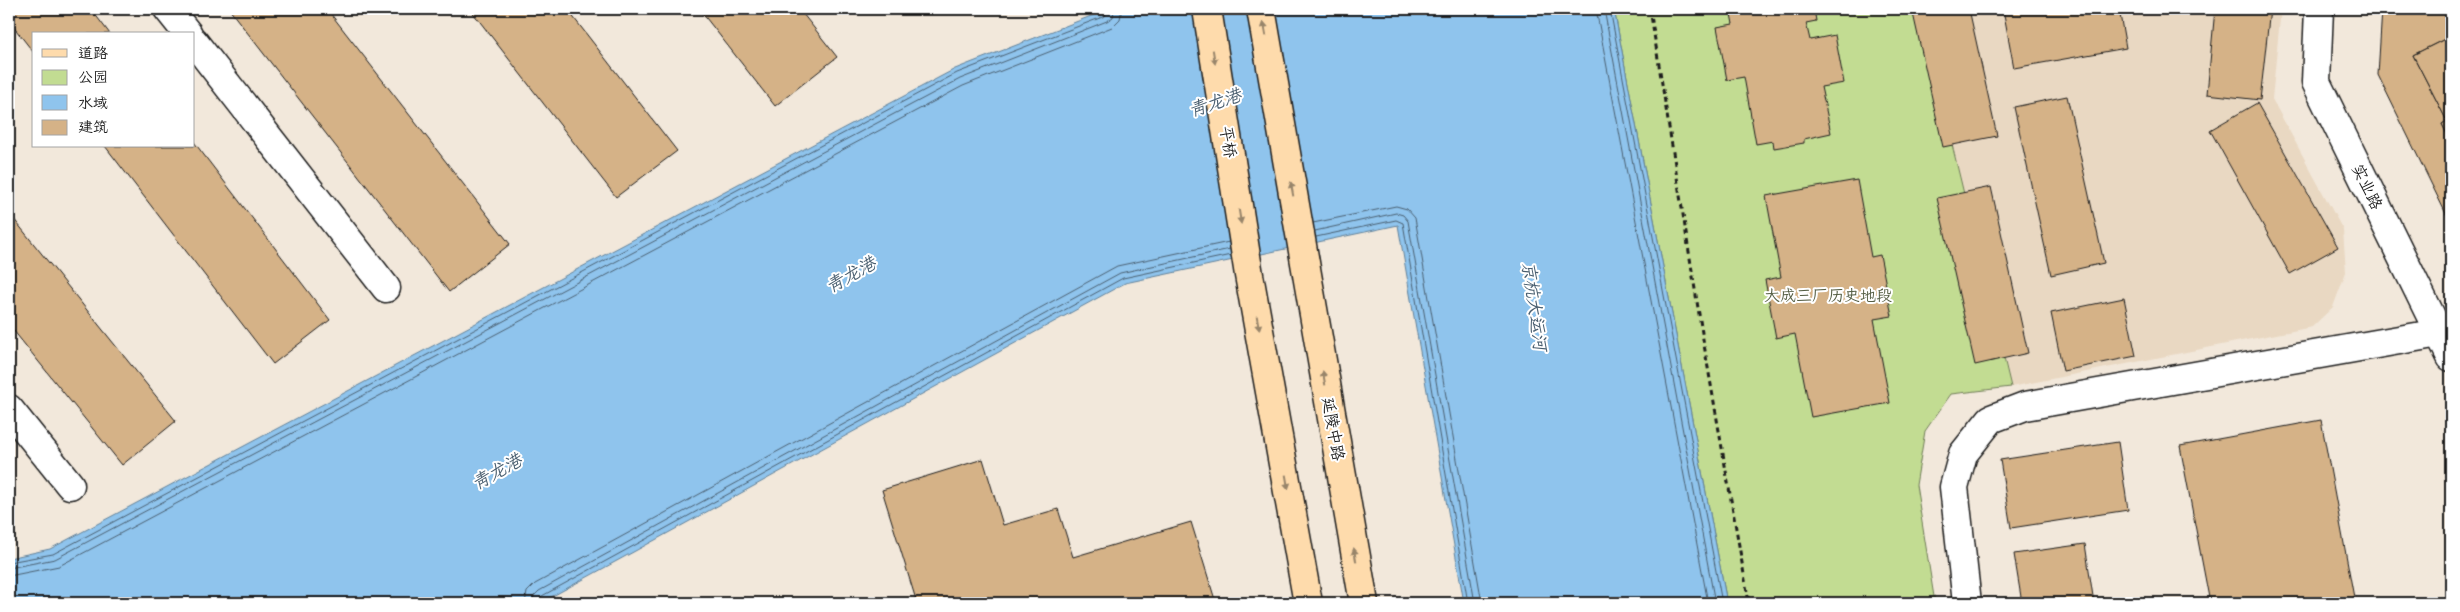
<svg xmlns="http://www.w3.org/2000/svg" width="2460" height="612" font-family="'Architects Daughter','LXGW WenKai TC',sans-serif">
<rect width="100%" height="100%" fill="#f2e8db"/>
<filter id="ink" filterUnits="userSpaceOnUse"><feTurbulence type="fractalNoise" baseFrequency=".02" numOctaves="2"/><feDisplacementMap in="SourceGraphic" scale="10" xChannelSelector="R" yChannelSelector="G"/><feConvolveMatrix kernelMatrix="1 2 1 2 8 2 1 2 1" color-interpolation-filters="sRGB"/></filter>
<g filter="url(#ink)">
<polygon fill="#e9d8c2" points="1919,9 2281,9 2272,99 2343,230 2346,272 2333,307 2312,327 2011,387"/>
<polygon fill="#c2dc92" stroke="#6f7c57" points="1614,9 1919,9 2011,387 1951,394 1925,431 1916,485 1935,603 1727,603"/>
<polygon fill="#8fc4ed" stroke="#618199" points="1109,9 1614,9 1727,603 1464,603 1398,225 1125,283 540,603 9,603 9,558 50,549 955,69"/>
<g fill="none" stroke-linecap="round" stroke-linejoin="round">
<g stroke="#4a5f70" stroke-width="1">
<polyline points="1596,9 1708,603"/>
<polyline points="1604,9 1715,603"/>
<polyline points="1610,9 1722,603"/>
<polyline points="1313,223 1396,206 1407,209 1415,218 1482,603"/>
<polyline points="1315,231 1396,213 1403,215 1408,221 1475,603"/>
<polyline points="1316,237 1396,220 1403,223 1468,603"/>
<polyline points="9,562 53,554 957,73 1105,16 1108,9"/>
<polyline points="9,568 55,559 960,79 1107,21 1113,17 1114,9"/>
<polyline points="9,576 59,566 963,86 1112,27 1120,19 1122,9"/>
<polyline points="525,603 527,592 535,584 1117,266 1229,242"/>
<polyline points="532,603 534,596 539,591 1120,273 1230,249"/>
<polyline points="539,603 542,596 1123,278 1231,255"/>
</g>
</g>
<g fill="#d5b287" stroke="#1c1c1c">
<polygon points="9,9 91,9 110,34 34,34 34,53 9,21"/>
<polygon points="229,9 327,9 510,244 449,292"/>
<polygon points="470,9 567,9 677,151 616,197"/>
<polygon points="699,9 799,9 837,57 775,106"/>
<polygon points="1730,9 1814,9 1816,21 1806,23 1810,40 1835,35 1844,83 1821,87 1831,133 1804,139 1804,143 1774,148 1773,141 1756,144 1744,77 1727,80 1717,27 1733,24"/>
<polygon points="1912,9 1969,9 1997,136 1943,147"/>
<polygon points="2003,9 2119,9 2126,48 2014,68"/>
<polygon points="2215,9 2270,9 2260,100 2207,94"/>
<polygon points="2382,9 2443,9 2451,25 2451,36 2413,55 2447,121 2442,124 2451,142 2451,224 2378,75"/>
<polygon points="2451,36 2451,142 2442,124 2447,121 2413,55"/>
<polygon points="2067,96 2104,263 2051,275 2014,107"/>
<polygon points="2257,103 2338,247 2290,274 2210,130"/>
<polygon points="194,142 330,320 273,364 105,146 194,146"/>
<polygon points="1857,180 1871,257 1880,255 1892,316 1874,319 1890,403 1811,417 1795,334 1776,338 1765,280 1781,277 1766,196"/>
<polygon points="1991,187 2028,353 1975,365 1937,198"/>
<polygon points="9,213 176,421 122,465 9,325"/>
<polygon points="2124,298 2136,356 2063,371 2051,313"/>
<polygon points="2321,420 2355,603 2210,603 2180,446"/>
<polygon points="2118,442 2128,510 2011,528 2000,460"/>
<polygon points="983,459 1003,525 1058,509 1073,557 1191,522 1216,603 917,603 882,490"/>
<polygon points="2085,544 2094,603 2022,603 2014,554"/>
</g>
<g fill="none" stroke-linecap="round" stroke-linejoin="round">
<g stroke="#1c1c1c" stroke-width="31">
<g id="minor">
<polyline points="168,9 188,34"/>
<polyline points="2319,9 2316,82 2451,357"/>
<polyline points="194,42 386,288"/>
<polyline points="9,409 70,485"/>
<polyline points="1967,603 1954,487 1963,454 1991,419 2025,406 2439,333"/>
</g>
</g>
<g stroke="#1c1c1c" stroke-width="31">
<g id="major">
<polyline points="1207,9 1249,275 1308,603"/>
<polyline points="1261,9 1364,603"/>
</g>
</g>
<polyline stroke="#1c1c1c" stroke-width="3" stroke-dasharray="5 4" stroke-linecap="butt" points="1650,9 1703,339 1749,603"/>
<use href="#minor" stroke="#fff" stroke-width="28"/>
<use href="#major" stroke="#fedbac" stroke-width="28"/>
</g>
<defs><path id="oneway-solid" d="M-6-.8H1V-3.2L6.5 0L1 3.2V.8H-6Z" transform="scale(1.25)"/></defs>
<g fill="#98856b">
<use href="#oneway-solid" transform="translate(1265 29) rotate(-100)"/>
<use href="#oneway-solid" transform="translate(1214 57) rotate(81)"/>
<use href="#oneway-solid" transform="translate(1292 189) rotate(-100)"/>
<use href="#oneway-solid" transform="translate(1240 217) rotate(81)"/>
<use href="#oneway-solid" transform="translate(1258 323) rotate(80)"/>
<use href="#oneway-solid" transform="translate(1324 378) rotate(-100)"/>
<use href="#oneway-solid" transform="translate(1287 482) rotate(80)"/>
<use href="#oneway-solid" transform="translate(1355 555) rotate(-100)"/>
</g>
</g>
<g text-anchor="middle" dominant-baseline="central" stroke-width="4" stroke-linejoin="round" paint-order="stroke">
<g font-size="16" fill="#1c1c1c" stroke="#fff">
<text transform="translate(1228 142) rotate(81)">平桥</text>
<text transform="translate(2367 187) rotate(64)">实业路</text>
<text transform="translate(1333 429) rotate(80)">延陵中路</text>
</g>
<g font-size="16" fill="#565f45" stroke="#fff">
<text x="1828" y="296">大成三厂历史地段</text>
</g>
<g font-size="18" font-style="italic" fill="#4a5f70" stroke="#fff">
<text transform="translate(1215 103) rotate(-18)">青龙港</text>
<text transform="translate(851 275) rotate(-29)">青龙港</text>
<text transform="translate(1534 306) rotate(82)">京杭大运河</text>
<text transform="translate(497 472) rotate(-29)">青龙港</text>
</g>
</g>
<rect width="2460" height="612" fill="none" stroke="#fff" stroke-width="30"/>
<rect x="15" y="15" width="2430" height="582" fill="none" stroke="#1c1c1c" stroke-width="2" filter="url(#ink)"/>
<rect x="32" y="32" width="162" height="115" fill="#ffffff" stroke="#a4a4a4"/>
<rect x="42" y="49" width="25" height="8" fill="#fedbac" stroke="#a4a4a4"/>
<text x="78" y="58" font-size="15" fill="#1c1c1c">道路</text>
<rect x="42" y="70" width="25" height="15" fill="#c2dc92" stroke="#a4a4a4"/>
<text x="78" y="82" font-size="15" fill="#1c1c1c">公园</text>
<rect x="42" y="95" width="25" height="15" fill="#8fc4ed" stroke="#a4a4a4"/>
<text x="78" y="108" font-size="15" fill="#1c1c1c">水域</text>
<rect x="42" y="120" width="25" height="15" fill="#d5b287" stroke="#a4a4a4"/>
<text x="78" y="132" font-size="15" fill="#1c1c1c">建筑</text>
</svg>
